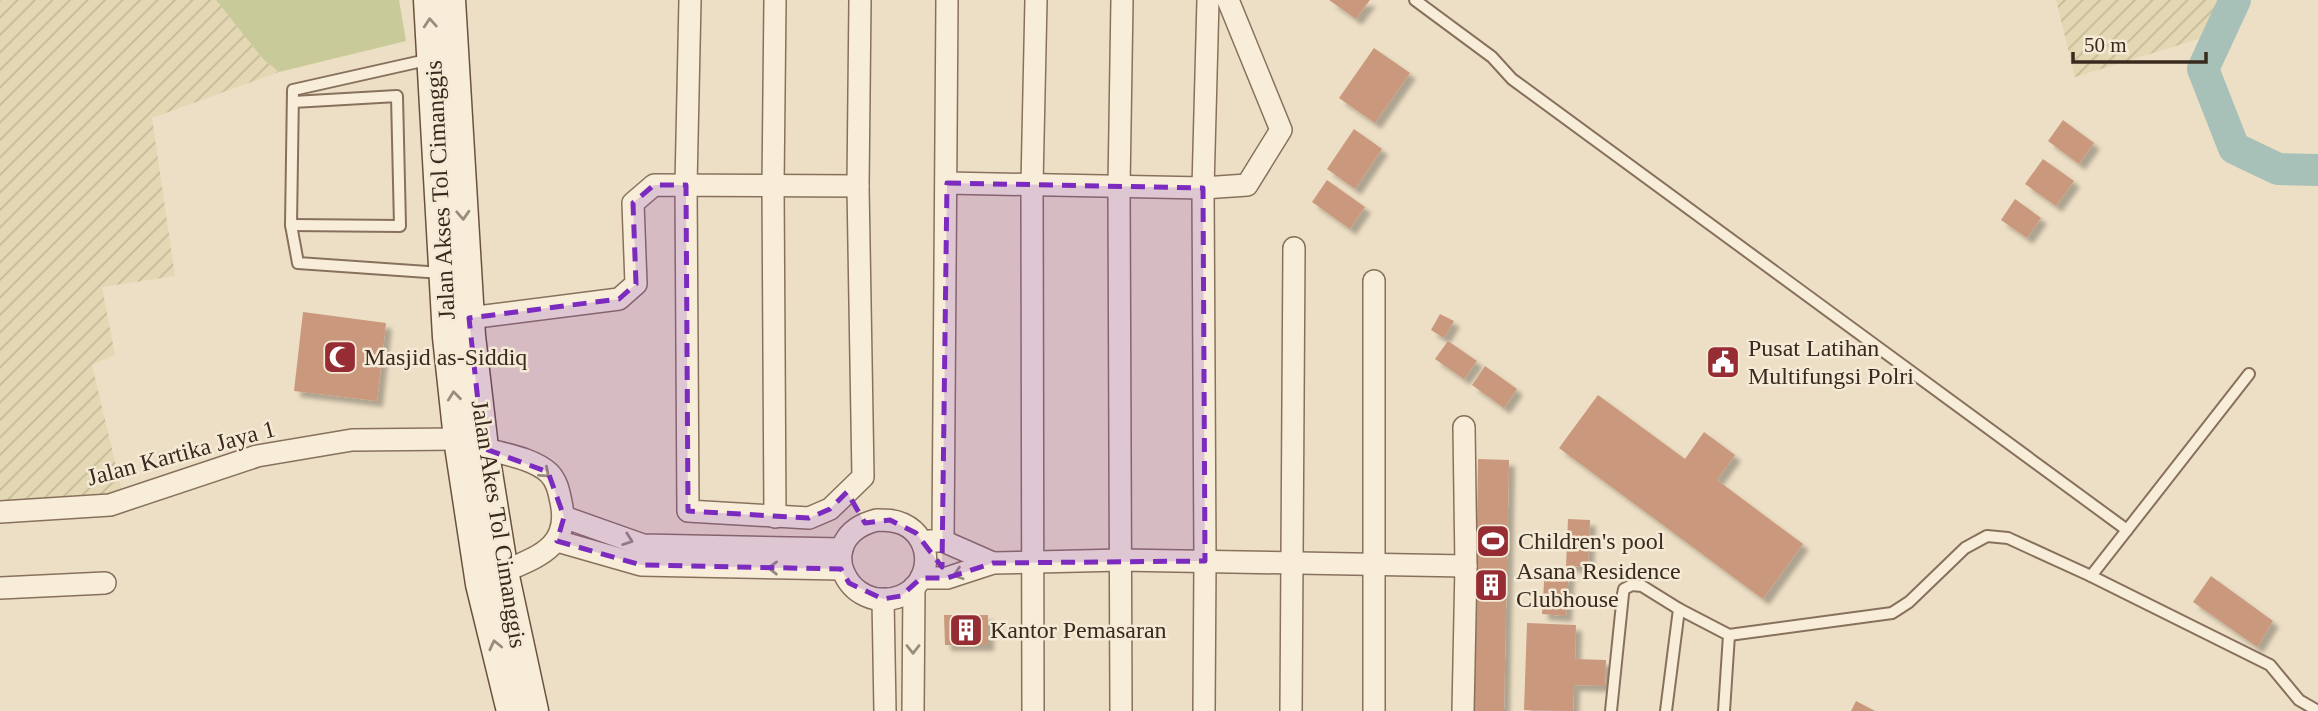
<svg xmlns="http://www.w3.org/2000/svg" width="2318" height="711" font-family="'Times New Roman',serif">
<defs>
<pattern id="farmland-furrows" width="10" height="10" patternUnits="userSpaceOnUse" patternTransform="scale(1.75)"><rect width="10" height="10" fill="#e3d8b3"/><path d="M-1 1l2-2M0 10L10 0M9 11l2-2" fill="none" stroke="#c4ba9a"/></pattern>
<filter id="shadow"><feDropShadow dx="6" dy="6" stdDeviation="2" flood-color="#0004"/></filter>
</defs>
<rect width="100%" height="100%" fill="#eddfc5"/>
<g fill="url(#farmland-furrows)">
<polygon points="0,0 216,0 263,59 279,72 152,118 175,276 102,287 115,355 92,365 125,504 0,517"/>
<polygon points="2056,0 2230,0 2218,33 2075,77"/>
</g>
<polygon fill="#c8cb99" points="216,0 399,0 406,41 279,72 263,59"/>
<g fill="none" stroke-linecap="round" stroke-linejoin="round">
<polyline stroke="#a7c1b8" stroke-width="32" points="2235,0 2203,69 2234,148 2278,169 2318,170"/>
</g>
<g fill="#ca987c" filter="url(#shadow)">
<polygon points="1329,0 1370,0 1356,19"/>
<polygon points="1374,48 1410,73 1375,123 1339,98"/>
<polygon points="2063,120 2094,143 2079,164 2048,141"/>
<polygon points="1354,129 1382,149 1355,189 1327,169"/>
<polygon points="2043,159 2074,181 2056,206 2025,184"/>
<polygon points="1327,180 1365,207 1350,229 1312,202"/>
<polygon points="2015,199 2041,218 2027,238 2001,220"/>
<polygon points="303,312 386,323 377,401 294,391"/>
<polygon points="1440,314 1454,321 1444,338 1431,330"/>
<polygon points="1448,341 1477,361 1464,379 1435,359"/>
<polygon points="1485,366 1517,389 1504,408 1472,385"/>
<polygon points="1598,395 1685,459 1704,432 1735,455 1717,480 1803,544 1763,599 1559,448"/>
<polygon points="1478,459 1509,460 1504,711 1474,711"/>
<polygon points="1568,519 1590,520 1588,567 1566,566"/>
<polygon points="1545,568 1569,570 1566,616 1542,614"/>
<polygon points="2211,576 2273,621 2257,647 2193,602"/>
<polygon points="944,615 988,615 988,645 945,645"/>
<polygon points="1527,623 1576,625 1575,659 1606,660 1605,686 1574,685 1573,711 1524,710"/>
<polygon points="1856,701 1875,711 1851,711"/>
</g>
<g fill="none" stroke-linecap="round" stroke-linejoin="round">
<g stroke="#88715c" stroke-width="14">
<g id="lane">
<polyline points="1415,0 1492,57 1512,79 2127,530"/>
<polyline points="431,59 293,90 291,225 298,263 442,273"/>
<polyline points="291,225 400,226 397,96 293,102"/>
<polyline points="2091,576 2249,374"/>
<polyline points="1729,635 1892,613 1909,602 1965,548 1987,536 2008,538 2091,576 2270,665 2299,700 2318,711"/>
<polyline points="1611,711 1623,594 1624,589 1632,585 1642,586 1679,609 1729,635 1724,711"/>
<polyline points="1666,711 1679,609"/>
</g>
</g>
<g stroke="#88715c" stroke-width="24">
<g id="street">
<polyline points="690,0 686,185 688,511 809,518 830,509 863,477 858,186 860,0"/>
<polyline points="947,183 1203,188 1247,185 1281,130 1228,0"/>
<polyline points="1374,281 1374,711"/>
<polyline points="469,318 619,299 636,284 633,203 654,185 858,186"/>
<path d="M483,448C503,454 533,458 549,473C557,481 559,492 561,502C571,547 537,557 503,572"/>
<polyline points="0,512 110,505 257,456 352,440 459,439"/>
<polyline points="564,517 643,545 842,549"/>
<polyline points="775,517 773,186 775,0"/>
<path d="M877,520C886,520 894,520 903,524C934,538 933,583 901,596C848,617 809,537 877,520Z"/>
<polyline points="557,541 641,565 841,569"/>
<polyline points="929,541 943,541 993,563"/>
<polyline points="943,541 947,0"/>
<polyline points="921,578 947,578 993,563 1121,560 1466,566"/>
<polyline points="0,588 105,583"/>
<polyline points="883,599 885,711"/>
<polyline points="913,711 914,587"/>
<polyline points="1033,711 1032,184 1036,0"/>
<polyline points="1121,711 1119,187 1122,0"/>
<polyline points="1204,711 1205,561 1203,188 1208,0"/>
<polyline points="1291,711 1294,248"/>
<polyline points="1463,711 1466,566 1464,427"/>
</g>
</g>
<g stroke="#6a523f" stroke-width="33">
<g id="secondary">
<polyline points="429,0 448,337 459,439 481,584 512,711"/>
<polyline points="450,0 470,336 483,448 503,572 533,711"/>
</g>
</g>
<use href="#lane" stroke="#f8edd9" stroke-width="10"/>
<use href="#street" stroke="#f8edd9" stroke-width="21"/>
<use href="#secondary" stroke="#f8edd9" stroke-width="30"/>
</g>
<defs><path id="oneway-chevron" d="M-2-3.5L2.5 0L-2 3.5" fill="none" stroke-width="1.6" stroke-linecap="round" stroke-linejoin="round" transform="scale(1.75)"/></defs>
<g stroke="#988c7c">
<use href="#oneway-chevron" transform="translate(430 23) rotate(-94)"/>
<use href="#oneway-chevron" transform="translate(463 215) rotate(87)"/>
<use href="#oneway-chevron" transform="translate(454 396) rotate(-96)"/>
<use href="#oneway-chevron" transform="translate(545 473) rotate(41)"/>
<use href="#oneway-chevron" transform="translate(628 540) rotate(20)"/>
<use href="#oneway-chevron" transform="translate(773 568) rotate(-179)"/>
<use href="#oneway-chevron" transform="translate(958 574) rotate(162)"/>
<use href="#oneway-chevron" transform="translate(495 645) rotate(-103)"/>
<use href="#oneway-chevron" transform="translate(913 649) rotate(90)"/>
</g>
<path fill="#7b2cbf" fill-opacity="0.2" stroke="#7b2cbf" stroke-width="5" stroke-dasharray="14 9" stroke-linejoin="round" d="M947,183L1203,188L1205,561L993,563L947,578H921L901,596L883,599L849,583L841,569L641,565L557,541L564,517L548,472L483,448L469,318L619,299L636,284L633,203L654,185H686L688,511L809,518L830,509L847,492L865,523L890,520L916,533L942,567Z"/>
<defs>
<g id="mosque-square" transform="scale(1.75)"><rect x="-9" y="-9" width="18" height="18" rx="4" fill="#962d34" stroke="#f5ead5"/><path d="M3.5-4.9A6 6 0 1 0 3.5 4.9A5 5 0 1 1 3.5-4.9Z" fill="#fff"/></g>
<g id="civic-square" transform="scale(1.75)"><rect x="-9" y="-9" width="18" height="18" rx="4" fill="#962d34" stroke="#f5ead5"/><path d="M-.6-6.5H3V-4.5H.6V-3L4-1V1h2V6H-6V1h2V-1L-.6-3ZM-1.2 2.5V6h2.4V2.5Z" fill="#fff"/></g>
<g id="stadium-square" transform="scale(1.75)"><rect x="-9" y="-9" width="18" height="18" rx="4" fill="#962d34" stroke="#f5ead5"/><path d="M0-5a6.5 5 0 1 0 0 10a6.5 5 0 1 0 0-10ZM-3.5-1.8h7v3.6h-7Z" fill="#fff"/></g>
<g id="building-square" transform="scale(1.75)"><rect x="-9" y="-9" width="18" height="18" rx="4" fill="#962d34" stroke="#f5ead5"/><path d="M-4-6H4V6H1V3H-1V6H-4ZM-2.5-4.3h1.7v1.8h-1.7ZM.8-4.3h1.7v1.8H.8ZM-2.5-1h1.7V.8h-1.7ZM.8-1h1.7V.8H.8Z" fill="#fff"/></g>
</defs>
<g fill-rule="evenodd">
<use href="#mosque-square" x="340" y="357"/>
<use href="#civic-square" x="1723" y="362"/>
<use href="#stadium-square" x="1493" y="541"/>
<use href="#building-square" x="1491" y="585"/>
<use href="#building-square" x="966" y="630"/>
</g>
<g text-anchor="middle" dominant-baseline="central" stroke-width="5" stroke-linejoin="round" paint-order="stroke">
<g font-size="24" fill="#382a1f" stroke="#f5ead5">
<text transform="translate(440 190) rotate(-93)">Jalan Akses Tol Cimanggis</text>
<text transform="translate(181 453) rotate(-15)">Jalan Kartika Jaya 1</text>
<text transform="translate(499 524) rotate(81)">Jalan Akes Tol Cimanggis</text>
</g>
<g font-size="24" fill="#382a1f" stroke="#f5ead5" text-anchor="start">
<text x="1748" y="348">Pusat Latihan<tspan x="1748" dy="28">Multifungsi Polri</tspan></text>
<text x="364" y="357">Masjid as-Siddiq</text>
<text x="1518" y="541">Children's pool</text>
<text x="1516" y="571">Asana Residence<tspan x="1516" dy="28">Clubhouse</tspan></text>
<text x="990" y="630">Kantor Pemasaran</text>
</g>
</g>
<path d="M2073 52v10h133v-10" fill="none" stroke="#382a1f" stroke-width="3.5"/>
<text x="2084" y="52" font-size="21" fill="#382a1f" stroke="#f5ead5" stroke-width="5" paint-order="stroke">50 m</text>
</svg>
